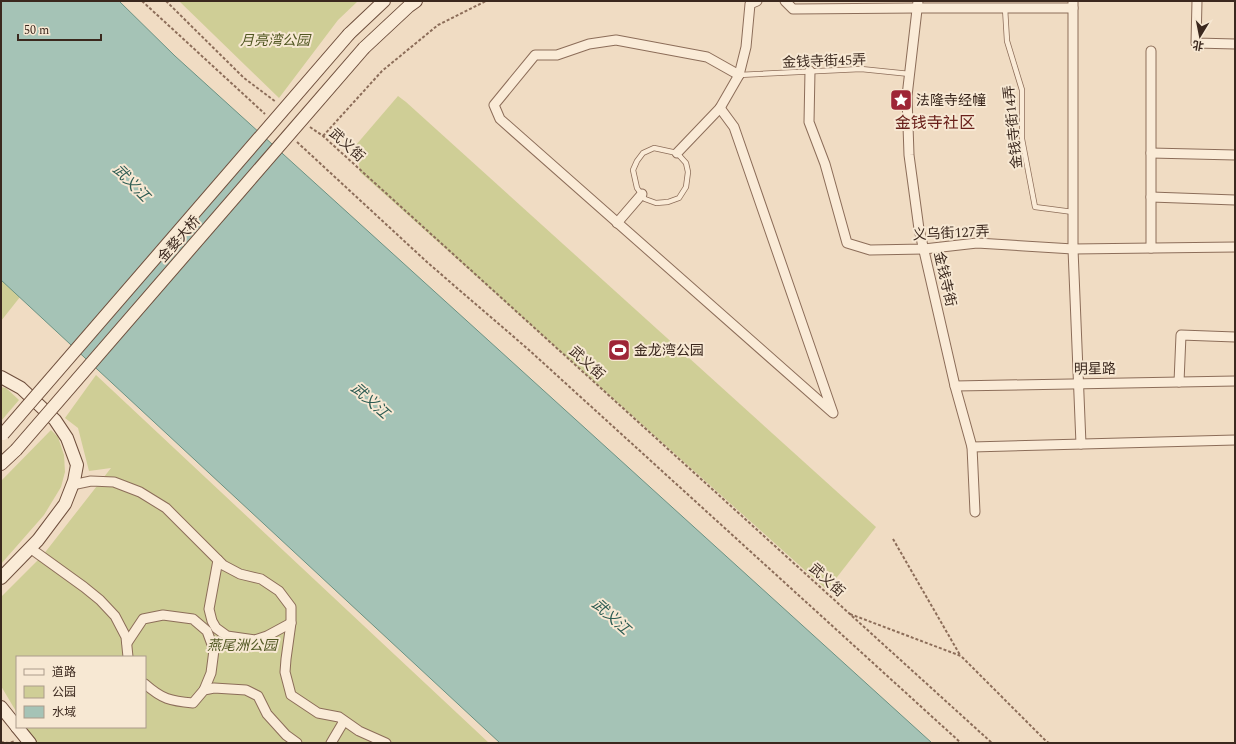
<svg xmlns="http://www.w3.org/2000/svg" width="1236" height="744" font-family="Spectral,'Noto Sans SC',serif">
<rect width="100%" height="100%" fill="#f0dcc3"/>
<g fill="#cfce96">
<polygon points="179,1 358,1 338,20 279,98"/>
<polygon points="398,96 406,102 876,527 827,590 360,172 356,145"/>
<polygon points="1,280 20,297 1,321"/>
<polygon points="96,375 489,743 35,743 26,727 145,727 145,657 17,657 17,713 1,686 1,597 43,555 111,468 89,471 78,428 65,418"/>
<polygon points="1,387 6,388 19,400 1,421"/>
<polygon points="51,430 58,437 64,455 65,472 61,487 44,515 1,564 1,481"/>
</g>
<polygon fill="#a5c3b6" stroke="#6b9283" points="1,1 119,1 175,56 932,743 500,743 1,280"/>
<g fill="none" stroke-linecap="round" stroke-linejoin="round">
<g stroke="#8c6d59" stroke-width="6">
<g id="lane">
<polyline points="1005,8 1007,41 1022,90 1022,139 1035,207 1073,212"/>
<polyline points="739,75 861,69 910,74"/>
<polygon points="654,148 677,153 686,163 688,172 686,187 679,198 668,202 656,203 645,199 637,188 633,170 637,161 643,153"/>
</g>
</g>
<g stroke="#8c6d59" stroke-width="11">
<g id="street">
<polyline points="785,1 793,9 917,8 1073,8"/>
<polyline points="918,1 907,96 909,155 919,229 955,386 972,447 975,512"/>
<polyline points="1073,1 1073,249 1081,444"/>
<polyline points="1197,1 1196,43 1235,44"/>
<polyline points="810,71 809,122 825,164 847,243 870,250 924,249 977,243 1073,249 1235,247"/>
<polyline points="720,108 734,127 833,413 500,119 494,105 535,55 557,55 589,44 616,40 707,57 739,75"/>
<polyline points="677,153 720,108 739,75 746,47 750,4 757,1"/>
<polyline points="1151,153 1235,155"/>
<polyline points="1151,197 1235,200"/>
<polyline points="617,223 642,194"/>
<polyline points="1151,248 1151,51"/>
<polyline points="1179,382 1181,335 1235,337"/>
<polyline points="955,386 1235,381"/>
<polyline points="972,447 1235,440"/>
<polyline points="72,485 91,481 114,482 140,492 166,508 223,565 240,574 261,579 279,591 291,607 291,623 286,659 285,672 291,695 318,713 339,717 359,731 386,743"/>
<polyline points="30,548 84,587 100,600 115,616 126,637 128,657"/>
<polyline points="218,560 209,609 212,621 216,628 227,636 255,640 267,636 291,623"/>
<polyline points="127,643 143,619 163,615 193,619 207,631 214,650 211,673 204,690"/>
<path d="M145,684C162,699 170,701 193,703L204,690L214,688L246,690L258,696L267,714L286,735L297,743"/>
<polyline points="331,743 344,721"/>
</g>
</g>
<g stroke="#6e4e3c" stroke-width="14">
<g id="secondary">
<polyline points="349,34 384,1"/>
<polyline points="364,48 409,6 416,1"/>
<polyline points="1,377 21,388 55,420 67,438 77,465 74,481 65,504 38,540 1,578"/>
<polyline points="1,464 16,450"/>
<polyline points="1,707 17,727"/>
<polyline points="17,727 30,743"/>
</g>
</g>
<g stroke="#8c6d59" stroke-width="2" stroke-dasharray="3 2" stroke-linecap="butt">
<polyline points="142,1 265,114"/>
<polyline points="166,1 244,78 276,102"/>
<polyline points="310,127 323,136 992,743"/>
<polyline points="323,136 382,71 438,25 486,1"/>
<polyline points="297,142 428,263 529,350 961,743"/>
<polyline points="893,539 960,655"/>
<polyline points="850,614 961,656 1047,742 1049,743"/>
<polyline points="1,742 9,743 15,741"/>
</g>
<use href="#lane" stroke="#faebd7" stroke-width="4.5"/>
<use href="#street" stroke="#faebd7" stroke-width="9"/>
<use href="#secondary" stroke="#faebd7" stroke-width="12"/>
<g stroke="#6e4e3c" stroke-width="14" stroke-linecap="butt">
<g id="secondary-bridge">
<polyline points="3,434 349,34"/>
<polyline points="16,450 364,48"/>
</g>
</g>
<use href="#secondary-bridge" stroke="#faebd7" stroke-width="12"/>
</g>
<defs>
<g id="sight-square" transform="scale(1.15)"><rect x="-9" y="-9" width="18" height="18" rx="4" fill="#9e2537" stroke="#f7e8d3"/><path d="M0-6L1.8-2.2L6-1.7L2.9 1.2L3.7 5.4L0 3.3L-3.7 5.4L-2.9 1.2L-6-1.7L-1.8-2.2Z" fill="#fff"/></g>
<g id="stadium-square" transform="scale(1.15)"><rect x="-9" y="-9" width="18" height="18" rx="4" fill="#9e2537" stroke="#f7e8d3"/><path d="M0-5a6.5 5 0 1 0 0 10a6.5 5 0 1 0 0-10ZM-3.5-1.8h7v3.6h-7Z" fill="#fff"/></g>
</defs>
<g fill-rule="evenodd">
<use href="#sight-square" x="901" y="100"/>
<use href="#stadium-square" x="619" y="350"/>
</g>
<g text-anchor="middle" dominant-baseline="central" stroke-width="4" stroke-linejoin="round" paint-order="stroke">
<g font-size="14" font-style="italic" fill="#525823" stroke="#f7e8d3">
<text x="275" y="40">月亮湾公园</text>
<text x="242" y="645">燕尾洲公园</text>
</g>
<g font-size="14" fill="#3b281e" stroke="#f7e8d3">
<text transform="translate(824 61) rotate(-2)">金钱寺街45弄</text>
<text transform="translate(1013 127) rotate(-96)">金钱寺街14弄</text>
<text transform="translate(347 145) rotate(42)">武义街</text>
<text transform="translate(951 233) rotate(-3)">义乌街127弄</text>
<text transform="translate(179 239) rotate(-49)">金婺大桥</text>
<text transform="translate(945 279) rotate(77)">金钱寺街</text>
<text transform="translate(587 363) rotate(42)">武义街</text>
<text transform="translate(1095 369) rotate(-1)">明星路</text>
<text transform="translate(827 580) rotate(42)">武义街</text>
</g>
<g font-size="14" fill="#3b281e" stroke="#f7e8d3" text-anchor="start">
<text x="916" y="100">法隆寺经幢</text>
<text x="634" y="350">金龙湾公园</text>
</g>
<g font-size="15" font-style="italic" fill="#2c5b52" stroke="#f7e8d3">
<text transform="translate(131 183) rotate(46)">武义江</text>
<text transform="translate(370 401) rotate(42)">武义江</text>
<text transform="translate(611 617) rotate(42)">武义江</text>
</g>
<g font-size="16" fill="#6a201b" stroke="#f7e8d3">
<text x="935" y="123">金钱寺社区</text>
</g>
</g>
<rect width="1236" height="744" fill="none" stroke="#3b281e" stroke-width="4"/>
<rect x="16" y="656" width="130" height="72" fill="#f7e8d3" stroke="#ac9b8b"/>
<rect x="24" y="669" width="20" height="6" fill="#faebd7" stroke="#ac9b8b"/>
<text x="52" y="676" font-size="12" fill="#3b281e">道路</text>
<rect x="24" y="686" width="20" height="12" fill="#cfce96" stroke="#ac9b8b"/>
<text x="52" y="696" font-size="12" fill="#3b281e">公园</text>
<rect x="24" y="706" width="20" height="12" fill="#a5c3b6" stroke="#ac9b8b"/>
<text x="52" y="716" font-size="12" fill="#3b281e">水域</text>
<g transform="translate(1200 36) rotate(190)" stroke="#f7e8d3" stroke-width="3" paint-order="stroke">
<path d="M0-3L7 15L0 10L-7 15Z" fill="#3b281e"/>
<text y="-6" font-size="11" font-weight="bold" text-anchor="middle" fill="#3b281e">北</text>
</g>
<path d="M18 34v6h83v-6" fill="none" stroke="#3b281e" stroke-width="2"/>
<text x="24" y="34" font-size="12" fill="#3b281e" stroke="#f7e8d3" stroke-width="3" paint-order="stroke">50 m</text>
</svg>
